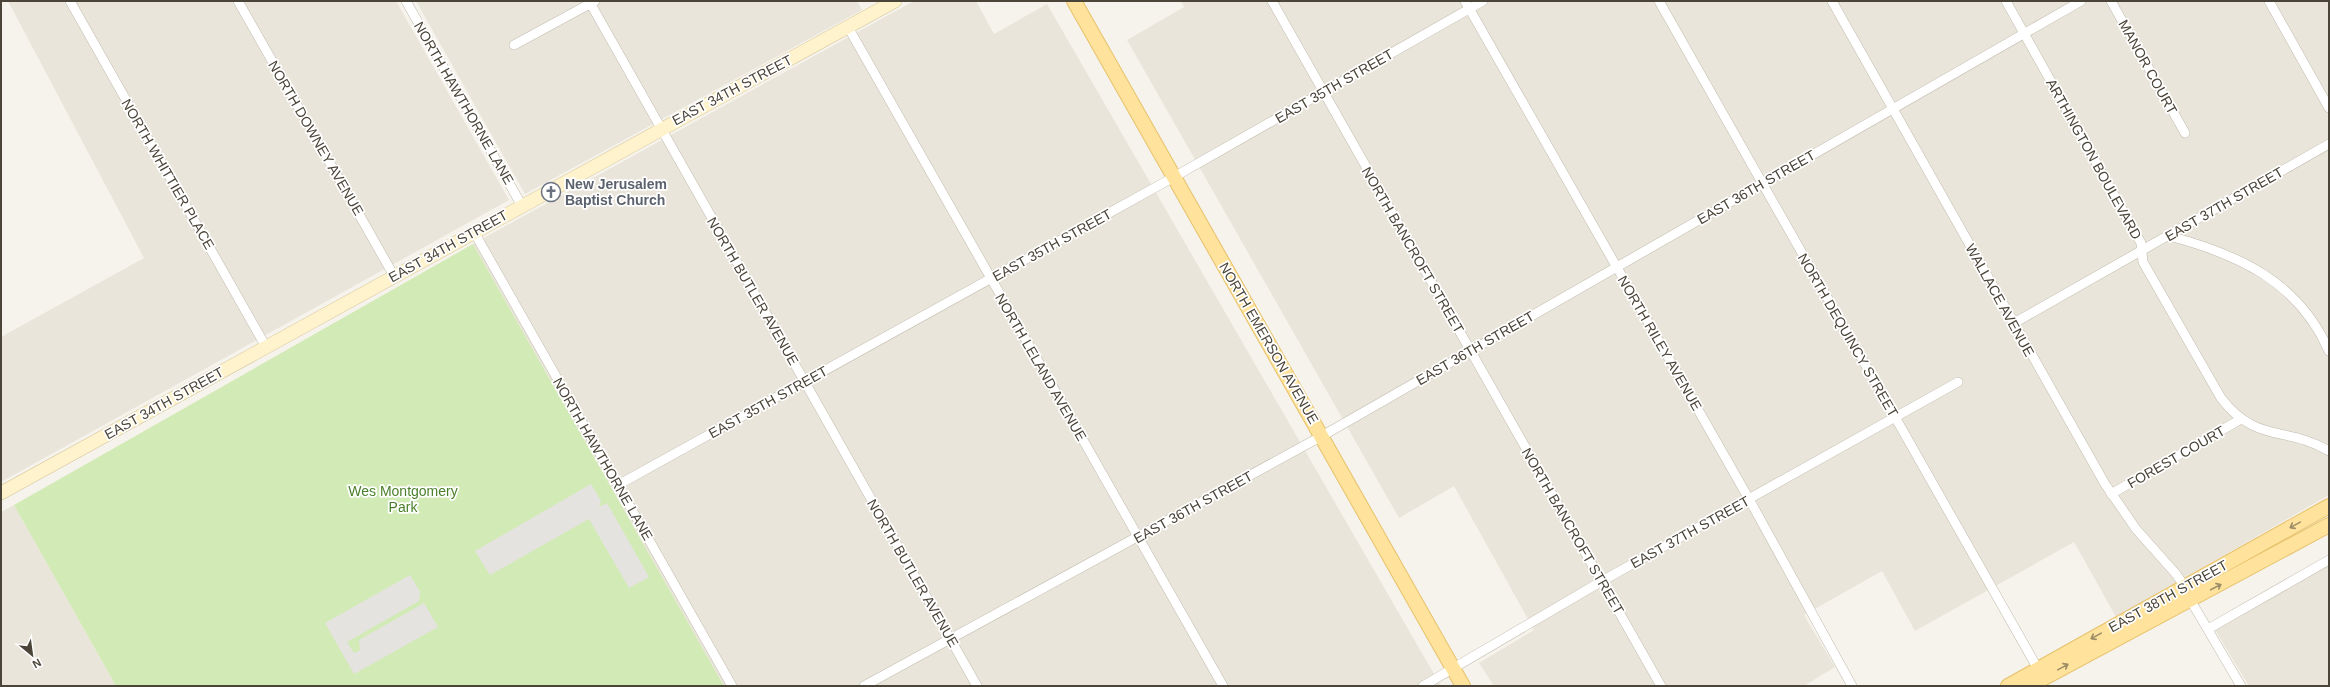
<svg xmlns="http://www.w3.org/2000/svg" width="2330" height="687" font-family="Helvetica,sans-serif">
<rect width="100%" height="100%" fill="#f6f3ec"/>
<g fill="#eae5da">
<polygon points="8,1 396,1 509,200 1,482 1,337 144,258"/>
<polygon points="416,1 857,1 862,10 525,194"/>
<polygon points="914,1 976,1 994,34 1047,4 1441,686 724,686 473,244"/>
<polygon points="1181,1 2329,1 2329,495 2116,617 2074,542 1915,631 1882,571 1804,615 1835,667 1804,686 1494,686 1479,663 1534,630 1454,486 1399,518 1127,40 1184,7"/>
<polygon points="14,505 116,686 1,686 1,512"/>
<polygon points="2329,565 2329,686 2249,686 2215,630"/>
</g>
<polygon fill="#d2eab5" points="473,244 724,686 116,686 14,505"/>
<g fill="#e5e3e0">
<polygon points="591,484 601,501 599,507 607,503 649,577 629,588 589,519 490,575 475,551"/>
<polygon points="410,575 420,592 419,601 347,642 354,653 360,650 359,640 424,603 438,627 354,674 325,623"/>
</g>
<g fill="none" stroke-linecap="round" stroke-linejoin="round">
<g stroke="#c2bbae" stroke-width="10">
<g id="street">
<polyline points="70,1 266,347"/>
<polyline points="238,1 394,276"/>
<polyline points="406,1 522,206"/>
<polyline points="589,1 977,686"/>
<polyline points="1272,1 1661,686"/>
<polyline points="1465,1 1749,499 1852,686"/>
<polyline points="1659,1 2038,669"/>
<polyline points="1832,1 2105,484 2136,529 2176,574 2185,587"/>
<path d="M2006,1L2141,243L2143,262L2221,398C2256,444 2288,426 2329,451"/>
<polyline points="2111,1 2185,133"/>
<polyline points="2269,1 2329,108"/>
<polyline points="848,27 1223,686"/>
<polyline points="514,45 595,1"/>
<polyline points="474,232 732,686"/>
<path d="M2169,236C2238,254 2299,282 2329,351"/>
<polyline points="2014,323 2329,144"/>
<polyline points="618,485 1174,177 1483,1"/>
<polyline points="2111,494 2241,419"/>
<polyline points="2191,601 2241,686"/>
<polyline points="2208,629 2329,560"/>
<polyline points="864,686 1322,436 2081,1"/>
<polyline points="1423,686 1602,581 1958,382"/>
</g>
</g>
<g stroke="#d6c79b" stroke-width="14">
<polyline id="secondary" points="1,493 895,1"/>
</g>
<g stroke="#e6c16a" stroke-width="16">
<g id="primary">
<polyline points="1074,1 1463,686"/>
<polyline points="2008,686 2329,506"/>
<polyline points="2029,686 2329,525"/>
</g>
</g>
<use href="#street" stroke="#fff" stroke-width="9"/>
<use href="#secondary" stroke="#fff3cd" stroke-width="13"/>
<use href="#primary" stroke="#ffe39c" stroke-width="14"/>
</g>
<defs><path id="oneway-shaft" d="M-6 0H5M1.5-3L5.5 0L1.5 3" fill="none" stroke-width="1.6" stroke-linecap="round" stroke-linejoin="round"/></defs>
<g stroke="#9c8c66">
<use href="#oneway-shaft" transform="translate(2295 525) rotate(151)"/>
<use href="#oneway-shaft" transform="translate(2216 587) rotate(-28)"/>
<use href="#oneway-shaft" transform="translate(2096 636) rotate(151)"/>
<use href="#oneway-shaft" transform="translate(2063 667) rotate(-29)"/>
</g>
<defs>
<g id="church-ring" transform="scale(1)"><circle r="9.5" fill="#fff" stroke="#6b7280" stroke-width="1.5"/><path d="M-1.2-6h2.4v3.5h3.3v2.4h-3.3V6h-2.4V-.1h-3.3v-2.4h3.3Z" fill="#6b7280"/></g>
</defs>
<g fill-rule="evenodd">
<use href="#church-ring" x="551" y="192"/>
</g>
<g text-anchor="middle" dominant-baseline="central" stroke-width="3.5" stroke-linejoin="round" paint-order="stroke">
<g font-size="14" fill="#4b4439" stroke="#fff">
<text transform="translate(2148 67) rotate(61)">MANOR COURT</text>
<text transform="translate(1334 86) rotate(-30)">EAST 35TH STREET</text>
<text transform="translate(732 90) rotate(-28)">EAST 34TH STREET</text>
<text transform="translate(464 103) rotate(60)">NORTH HAWTHORNE LANE</text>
<text transform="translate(316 138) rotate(60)">NORTH DOWNEY AVENUE</text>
<text transform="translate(2094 159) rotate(61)">ARTHINGTON BOULEVARD</text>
<text transform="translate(168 174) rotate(60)">NORTH WHITTIER PLACE</text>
<text transform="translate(1756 187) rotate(-30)">EAST 36TH STREET</text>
<text transform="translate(2224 204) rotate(-30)">EAST 37TH STREET</text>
<text transform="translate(1052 245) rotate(-29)">EAST 35TH STREET</text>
<text transform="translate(448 246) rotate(-29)">EAST 34TH STREET</text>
<text transform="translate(1413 250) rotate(60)">NORTH BANCROFT STREET</text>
<text transform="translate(753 291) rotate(60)">NORTH BUTLER AVENUE</text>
<text transform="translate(2000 300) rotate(61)">WALLACE AVENUE</text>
<text transform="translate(1848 335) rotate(60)">NORTH DEQUINCY STREET</text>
<text transform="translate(1269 343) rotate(60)">NORTH EMERSON AVENUE</text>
<text transform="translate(1660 343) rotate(60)">NORTH RILEY AVENUE</text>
<text transform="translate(1475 348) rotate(-30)">EAST 36TH STREET</text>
<text transform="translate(1041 367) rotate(60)">NORTH LELAND AVENUE</text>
<text transform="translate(768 402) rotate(-29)">EAST 35TH STREET</text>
<text transform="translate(164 403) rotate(-29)">EAST 34TH STREET</text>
<text transform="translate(2176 457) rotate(-30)">FOREST COURT</text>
<text transform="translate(603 459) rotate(60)">NORTH HAWTHORNE LANE</text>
<text transform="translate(1193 507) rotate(-29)">EAST 36TH STREET</text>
<text transform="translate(1573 531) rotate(60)">NORTH BANCROFT STREET</text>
<text transform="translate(1690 532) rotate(-29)">EAST 37TH STREET</text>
<text transform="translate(913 573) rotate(60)">NORTH BUTLER AVENUE</text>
<text transform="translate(2168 596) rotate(-29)">EAST 38TH STREET</text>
</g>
<g font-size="14" font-weight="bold" fill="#5b616d" stroke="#fff" text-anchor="start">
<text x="565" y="184">New Jerusalem<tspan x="565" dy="16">Baptist Church</tspan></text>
</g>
<g font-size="14" fill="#4a7f2a" stroke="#fff">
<text x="403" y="491">Wes Montgomery<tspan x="403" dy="16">Park</tspan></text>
</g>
</g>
<rect width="2330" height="687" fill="none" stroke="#4b4439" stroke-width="4"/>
<g transform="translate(32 655) rotate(151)" stroke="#ffffff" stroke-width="3" paint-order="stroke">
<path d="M0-3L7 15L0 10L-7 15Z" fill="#4b4439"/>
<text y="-6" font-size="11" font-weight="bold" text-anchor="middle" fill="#4b4439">N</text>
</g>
</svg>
